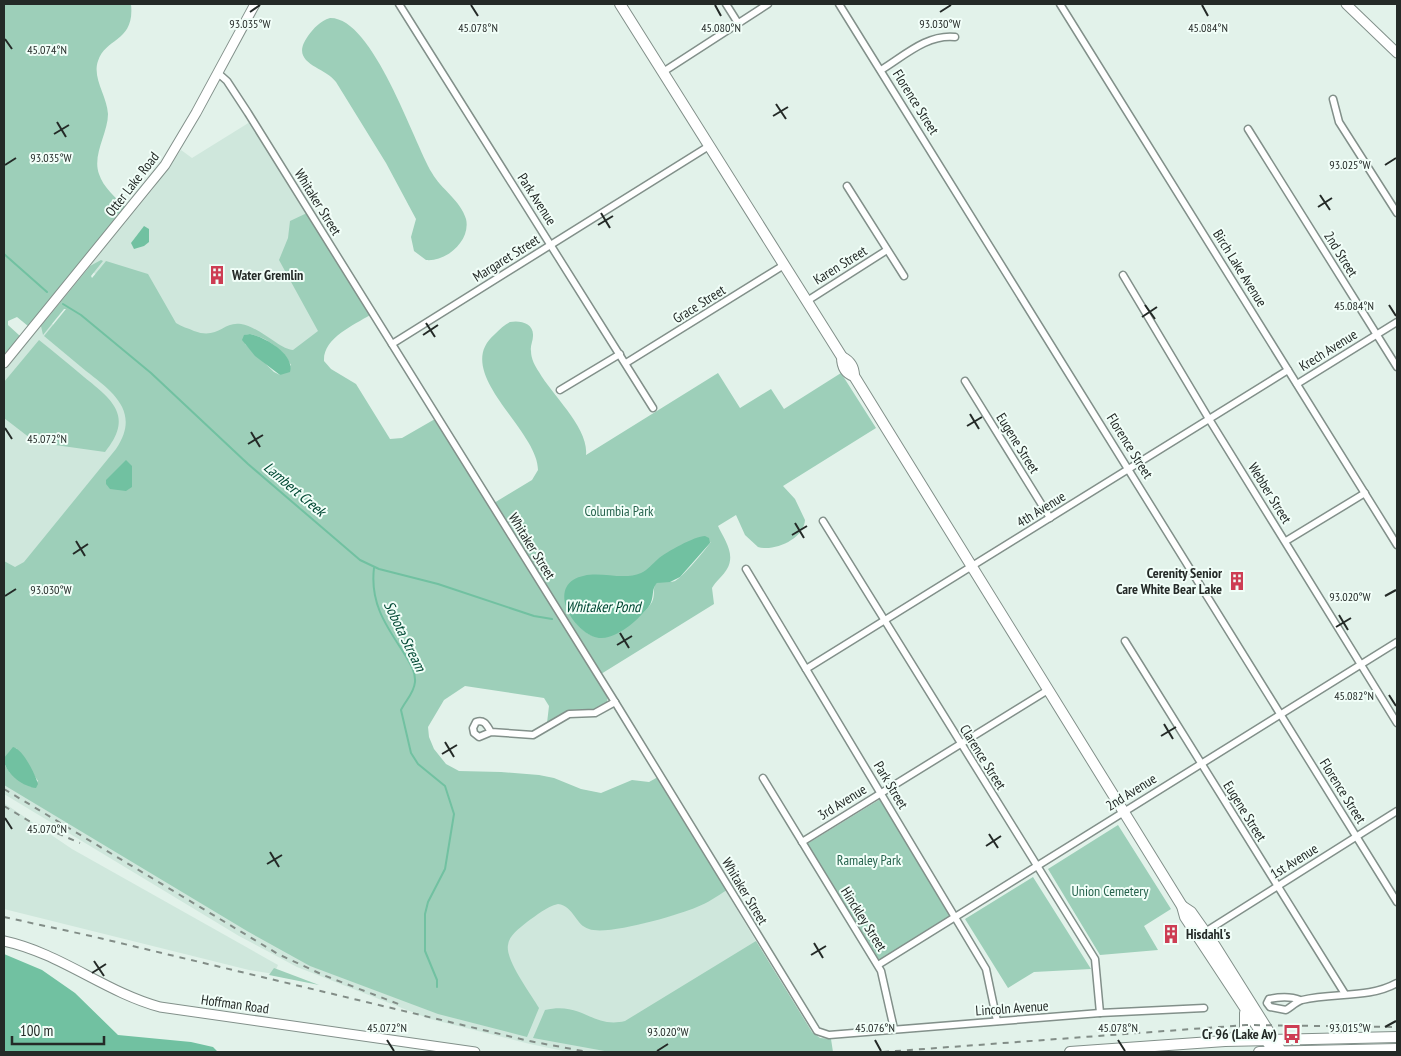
<svg xmlns="http://www.w3.org/2000/svg" width="1401" height="1056" font-family="'PT Sans Narrow',sans-serif">
<rect width="100%" height="100%" fill="#e2f2ea"/>
<g fill="#cfe7dc">
<polygon points="250,122 370,314 282,368 163,329 88,268 153,189 181,150 192,158"/>
<polygon points="46,319 174,422 4,634 4,371"/>
<polygon points="4,784 467,911 663,785 770,965 625,1052 568,1052 530,1044 430,1019 297,967 239,936 4,794"/>
<polygon points="4,803 72,849 278,965 274,974 249,970 4,909"/>
</g>
<g fill="#9dcfb9" fill-rule="evenodd">
<path d="M4,4H131C135,42 106,37 98,61C92,78 107,96 108,114C108,133 92,155 99,174C103,187 116,198 125,207L28,326L17,317L8,321V325L20,336L4,356Z"/>
<path d="M330,18C373,17 413,141 432,173C441,189 461,201 466,219C471,240 447,262 426,260L414,251L411,237L416,219L386,163L336,82C324,66 288,64 308,36C314,28 320,21 330,18Z"/>
<path d="M307,213L370,315C354,325 323,338 324,361L331,369L356,384L390,439L402,438L435,419L608,697L607,702L594,709L569,710L547,723L549,706L544,698L465,686L444,700L428,727L429,737L434,749L446,764L459,771L501,772L539,775L554,778L581,789L601,793L632,780L649,782L658,777L727,890C717,896 708,903 697,907C678,915 608,936 589,929C575,925 574,906 558,904C546,907 537,915 527,922C520,928 509,935 508,945C505,960 531,994 539,1008L527,1037L438,1014L310,966L247,931L4,785V764L10,773L31,787L38,781L16,748L4,759V561L15,567L24,562L116,449C141,412 113,392 86,371C72,359 58,348 44,336L66,309H64L43,335L41,326L90,266L101,260L103,261L91,276L92,278L106,261L148,274L176,323C182,327 188,328 194,331C218,340 223,321 241,324C258,326 281,350 293,350L318,331L279,260L288,238L290,221ZM250,334C268,338 282,349 291,365L280,375L274,372L245,344V335Z"/>
<path d="M510,322C520,320 534,323 533,336C533,341 530,346 531,351C531,359 535,366 539,372C552,395 589,428 586,455L718,373L740,408L771,389L784,409L841,373L876,428L783,486L795,499L805,520C804,539 774,552 758,547L745,535L736,515L718,526C724,539 736,554 727,569C723,576 716,581 712,588L714,604L601,674L494,503L532,480L538,470C538,429 450,372 495,334C500,329 504,325 510,322ZM711,542C704,551 684,576 675,581C668,584 661,579 655,584C653,590 655,596 652,602C646,612 638,617 629,623C609,638 595,645 576,623Z"/>
<path d="M39,340C54,352 69,364 84,377C113,400 134,417 105,452L41,443L30,438L4,418V382Z"/>
<polygon points="882,798 953,915 879,960 807,844"/>
<polygon points="1118,825 1171,909 1144,926 1158,950 1100,955 1048,869"/>
<polygon points="1033,877 1091,969 1034,972 1008,988 965,919"/>
<path d="M756,941L812,1032L820,1038L831,1039L833,1052H610L533,1038L545,1010C582,1001 593,1029 625,1021Z"/>
<polygon points="274,968 319,985 269,975"/>
</g>
<g fill="#71c1a1">
<polygon points="144,226 149,229 149,242 144,246 134,249 131,243"/>
<path d="M250,334C264,337 295,354 290,372L280,375L255,356L242,340L244,335Z"/>
<polygon points="126,460 132,466 132,487 126,491 110,489 106,484 106,480"/>
<path d="M705,536L709,538L710,543L680,577L670,582L657,583C650,590 656,600 646,610C636,621 619,637 602,638C580,639 549,596 573,580C594,567 620,582 641,573C648,570 652,564 658,559C666,552 695,536 705,536Z"/>
<path d="M13,747C23,749 35,774 38,784L36,788C23,787 3,772 4,758Z"/>
<polygon points="4,954 42,970 75,993 118,1035 191,1042 213,1047 218,1052 4,1052"/>
</g>
<g fill="none" stroke-linecap="round" stroke-linejoin="round">
<g stroke="#71c1a1" stroke-width="2">
<polyline points="4,254 47,292"/>
<polyline points="63,304 81,315 151,373 248,464 360,560 379,569 438,584 534,616 552,619"/>
<path d="M374,568C370,601 384,623 402,650C408,660 416,670 415,682C414,693 406,700 401,710L411,753L418,764L445,786L454,814L445,869L428,902L425,914V951L437,980V987"/>
</g>
<g stroke="#82908a" stroke-width="9">
<g id="street">
<polyline points="399,4 653,408"/>
<polyline points="726,4 738,23"/>
<polyline points="839,4 1397,902"/>
<polyline points="1060,4 1397,545"/>
<path d="M881,70C904,56 927,34 955,37"/>
<polyline points="663,72 768,4"/>
<polyline points="218,73 227,81 248,113 615,702 817,1031 829,1035 1100,1013 1204,1008"/>
<polyline points="1333,99 1339,122 1397,213"/>
<polyline points="1248,129 1397,367"/>
<polyline points="847,186 904,276"/>
<polyline points="1123,275 1209,419 1397,723"/>
<polyline points="807,301 887,250"/>
<polyline points="392,344 709,146"/>
<polyline points="626,363 784,265"/>
<polyline points="965,381 1050,518"/>
<polyline points="1297,384 1397,322"/>
<polyline points="560,390 620,354"/>
<polyline points="823,521 1095,959 1100,1013"/>
<polyline points="1286,541 1365,493"/>
<polyline points="746,569 986,969 997,1021"/>
<polyline points="1125,641 1345,994"/>
<polyline points="806,669 1288,370"/>
<path d="M491,732C487,726 485,719 476,722L473,728L474,733L479,737L491,732L533,735L569,714L595,713L615,702"/>
<polyline points="763,778 881,971 894,1029"/>
<polyline points="802,842 1048,690"/>
<polyline points="1205,932 1397,811"/>
<polyline points="878,965 1397,642"/>
<path d="M1300,1000C1290,996 1279,997 1269,999L1267,1003L1270,1007L1286,1010C1291,1007 1296,1002 1302,1000C1334,992 1368,999 1397,983"/>
</g>
</g>
<g stroke="#82908a" stroke-width="11">
<g id="secondary">
<polyline points="1346,4 1397,53"/>
<polyline points="4,363 165,165 196,113 255,4"/>
<path d="M4,941C60,953 105,992 160,1007L475,1052"/>
</g>
</g>
<g stroke="#82908a" stroke-width="12">
<g id="primary">
<path d="M620,4L842,357C842,366 845,373 854,376L883,423L1182,906L1185,917L1274,1052"/>
<path d="M842,357C850,361 854,367 854,376"/>
<polyline points="1182,906 1191,912 1215,946 1281,1051"/>
<polyline points="1231,1039 1245,1030 1245,1013"/>
<polyline points="1070,1052 1225,1041 1397,1037"/>
<polyline points="1259,1052 1397,1049"/>
</g>
</g>
<use href="#street" stroke="#fff" stroke-width="6"/>
<use href="#secondary" stroke="#fff" stroke-width="9"/>
<use href="#primary" stroke="#fff" stroke-width="10"/>
<g stroke="#828d87" stroke-width="2" stroke-dasharray="6 6" stroke-linecap="butt">
<polyline points="4,789 278,954 323,975 401,1005"/>
<polyline points="4,806 29,821 80,843"/>
<polyline points="4,917 91,936 529,1041 588,1052"/>
<polyline points="883,1052 1246,1025 1397,1027"/>
</g>
</g>
<path fill="none" stroke="#242a27" stroke-width="2" d="M471,5L478,16M715,5L721,16M1202,5L1208,16M250,12L260,5M940,12L951,5M5,39L12,49M776,104L786,119M773,116L788,107M57,122L66,137M54,134L69,125M5,165L16,158M1385,165L1396,158M1320,195L1330,210M1318,207L1332,198M601,213L610,228M598,225L613,216M1145,305L1155,319M1389,305L1396,316M1142,317L1157,307M426,323L435,337M423,335L438,325M970,414L979,429M967,426L982,417M5,428L12,439M251,432L260,447M248,444L263,435M795,523L804,538M792,535L807,526M76,541L85,556M73,554L88,544M5,596L16,589M1385,596L1396,590M1339,615L1348,630M1336,627L1351,618M620,633L629,648M617,645L632,636M1389,695L1396,706M1164,724L1173,739M1161,736L1176,727M445,742L454,757M442,754L457,745M5,818L12,829M989,834L998,848M986,846L1001,836M270,852L279,867M267,864L282,855M814,943L823,958M811,955L826,946M94,961L104,976M92,973L106,964M1385,1027L1396,1021M387,1040L394,1051M875,1040L881,1051M1118,1040L1125,1051M657,1051L668,1044"/>
<defs>
<g id="building-bare" transform="scale(1.5)"><path d="M-4-6H4V6H1V3H-1V6H-4ZM-2.5-4.3h1.7v1.8h-1.7ZM.8-4.3h1.7v1.8H.8ZM-2.5-1h1.7V.8h-1.7ZM.8-1h1.7V.8H.8Z" fill="#cd3d53" stroke="#f1fef8" stroke-width="2.5" paint-order="stroke"/></g>
<g id="bus-bare" transform="scale(1.5)"><path d="M-5-6H5V4H4V6H2V4H-2V6H-4V4H-5ZM-3.5-4V0h7V-4ZM-3.5 1.2v1.5H-2V1.2ZM2 1.2v1.5H3.5V1.2Z" fill="#cd3d53" stroke="#f1fef8" stroke-width="2.5" paint-order="stroke"/></g>
</defs>
<g fill-rule="evenodd">
<use href="#building-bare" x="217" y="275"/>
<use href="#building-bare" x="1237" y="581"/>
<use href="#building-bare" x="1171" y="934"/>
<use href="#bus-bare" x="1292" y="1034"/>
</g>
<g text-anchor="middle" dominant-baseline="central" stroke-width="4" stroke-linejoin="round" paint-order="stroke">
<g font-size="14" fill="#242a27" stroke="#f1fef8">
<text transform="translate(916 102) rotate(58)">Florence Street</text>
<text transform="translate(132 184) rotate(-52)">Otter Lake Road</text>
<text transform="translate(537 199) rotate(57)">Park Avenue</text>
<text transform="translate(318 202) rotate(58)">Whitaker Street</text>
<text transform="translate(1341 254) rotate(58)">2nd Street</text>
<text transform="translate(506 258) rotate(-32)">Margaret Street</text>
<text transform="translate(840 265) rotate(-32)">Karen Street</text>
<text transform="translate(1240 268) rotate(58)">Birch Lake Avenue</text>
<text transform="translate(699 304) rotate(-32)">Grace Street</text>
<text transform="translate(1328 350) rotate(-32)">Krech Avenue</text>
<text transform="translate(1018 443) rotate(58)">Eugene Street</text>
<text transform="translate(1130 446) rotate(58)">Florence Street</text>
<text transform="translate(1270 493) rotate(58)">Webber Street</text>
<text transform="translate(1041 509) rotate(-32)">4th Avenue</text>
<text transform="translate(532 546) rotate(58)">Whitaker Street</text>
<text transform="translate(983 757) rotate(58)">Clarence Street</text>
<text transform="translate(891 785) rotate(59)">Park Street</text>
<text transform="translate(1343 791) rotate(58)">Florence Street</text>
<text transform="translate(1131 792) rotate(-32)">2nd Avenue</text>
<text transform="translate(842 802) rotate(-32)">3rd Avenue</text>
<text transform="translate(1245 811) rotate(58)">Eugene Street</text>
<text transform="translate(1294 861) rotate(-32)">1st Avenue</text>
<text transform="translate(745 891) rotate(59)">Whitaker Street</text>
<text transform="translate(864 919) rotate(58)">Hinckley Street</text>
<text transform="translate(235 1004) rotate(8)">Hoffman Road</text>
<text transform="translate(1012 1008) rotate(-4)">Lincoln Avenue</text>
</g>
<g font-size="14" font-weight="bold" fill="#242a27" stroke="#f1fef8" text-anchor="start">
<text x="232" y="275">Water Gremlin</text>
<text x="1222" y="573" text-anchor="end">Cerenity Senior<tspan x="1222" dy="16">Care White Bear Lake</tspan></text>
<text x="1186" y="934">Hisdahl's</text>
<text x="1277" y="1034" text-anchor="end">Cr 96 (Lake Av)</text>
</g>
<g font-size="14" fill="#26634d" stroke="#f1fef8">
<text x="619" y="511">Columbia Park</text>
<text x="869" y="860">Ramaley Park</text>
<text x="1110" y="891">Union Cemetery</text>
</g>
<g font-size="15" font-style="italic" fill="#004833" stroke="#f1fef8">
<text transform="translate(295 489) rotate(40)">Lambert Creek</text>
<text x="603" y="606">Whitaker Pond</text>
<text transform="translate(405 636) rotate(64)">Sobota Stream</text>
</g>
</g>
<g font-size="12" text-anchor="middle" fill="#242a27" stroke="#f1fef8" stroke-width="4" stroke-linejoin="round" paint-order="stroke">
<text x="250" y="28">93.035°W</text>
<text x="940" y="28">93.030°W</text>
<text x="478" y="32">45.078°N</text>
<text x="721" y="32">45.080°N</text>
<text x="1208" y="32">45.084°N</text>
<text x="47" y="54">45.074°N</text>
<text x="51" y="162">93.035°W</text>
<text x="1350" y="169">93.025°W</text>
<text x="1354" y="310">45.084°N</text>
<text x="47" y="443">45.072°N</text>
<text x="51" y="594">93.030°W</text>
<text x="1350" y="601">93.020°W</text>
<text x="1354" y="700">45.082°N</text>
<text x="47" y="833">45.070°N</text>
<text x="1350" y="1032">93.015°W</text>
<text x="387" y="1032">45.072°N</text>
<text x="875" y="1032">45.076°N</text>
<text x="1118" y="1032">45.078°N</text>
<text x="668" y="1036">93.020°W</text>
</g>
<rect width="1401" height="1056" fill="none" stroke="#242a27" stroke-width="10"/>
<path d="M12 1036v8h92v-8" fill="none" stroke="#242a27" stroke-width="2.5"/>
<text x="20" y="1036" font-size="15" fill="#242a27" stroke="#f1fef8" stroke-width="4" paint-order="stroke">100 m</text>
</svg>
